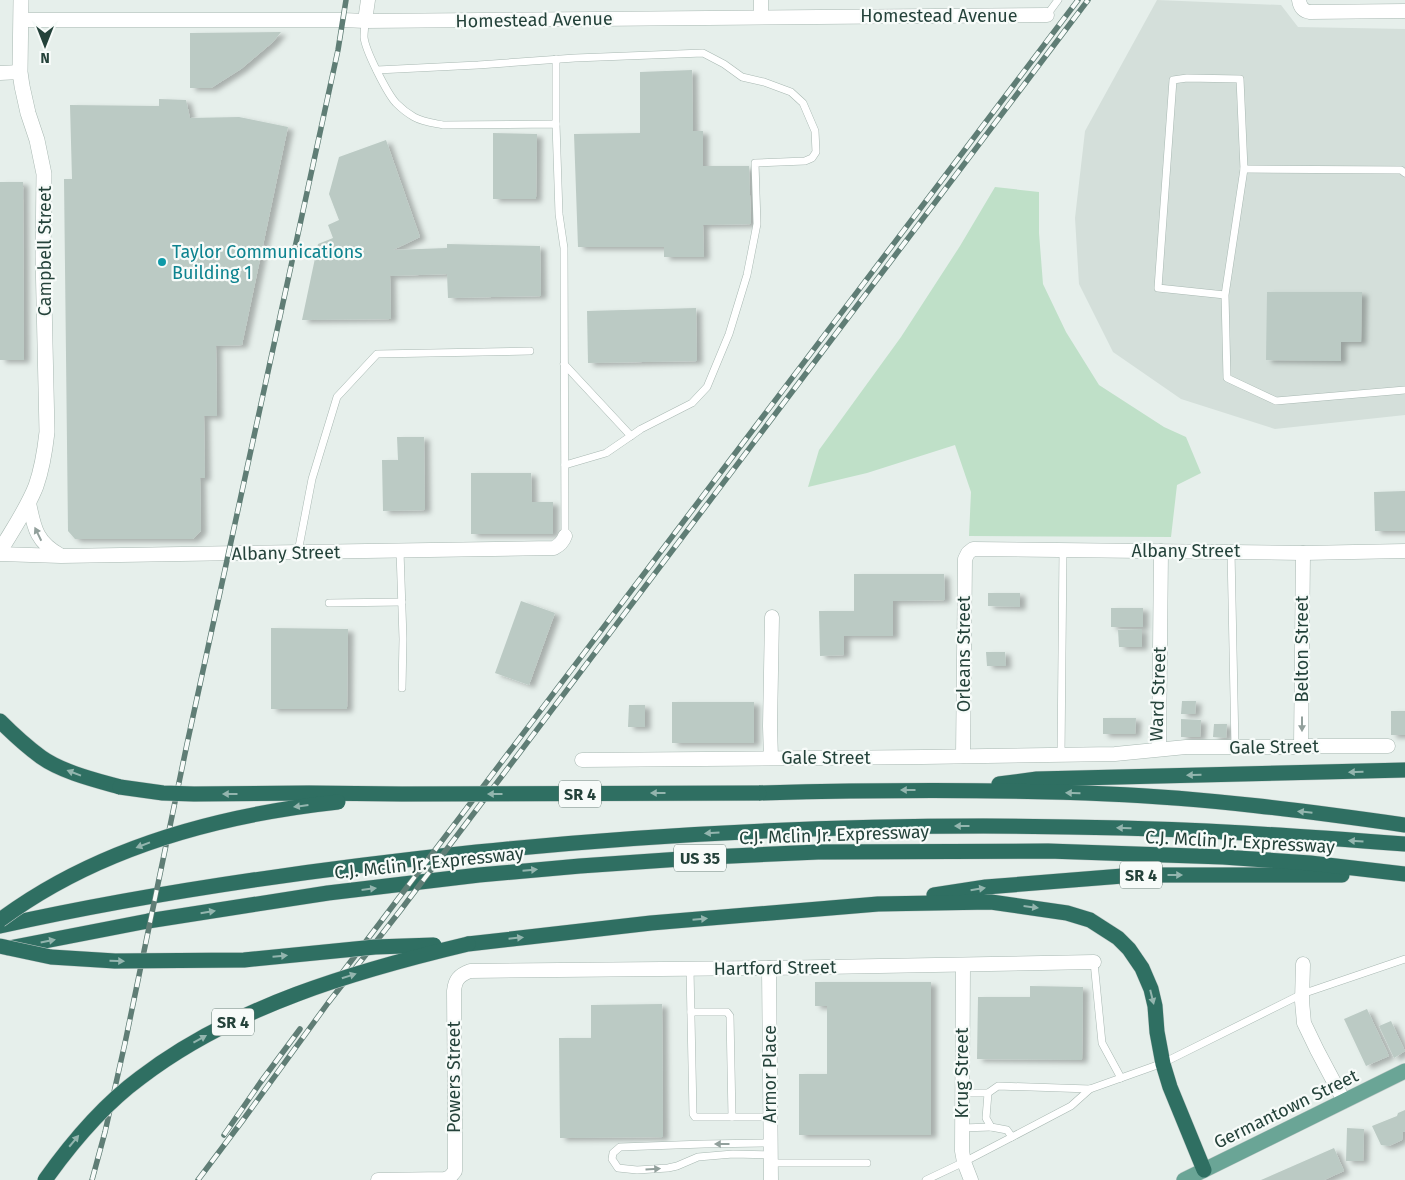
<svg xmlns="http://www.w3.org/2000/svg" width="1405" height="1180" font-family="'Fira Sans',sans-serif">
<defs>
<filter id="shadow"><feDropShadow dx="5.5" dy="3" stdDeviation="2.5" flood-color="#0004"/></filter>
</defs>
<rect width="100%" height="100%" fill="#e6efeb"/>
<polygon fill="#d4dfda" points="1157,0 1281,5 1298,27 1405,29 1405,415 1275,429 1181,399 1113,352 1079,284 1075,218 1085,131"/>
<polygon fill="#bfe0c8" points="995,187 1039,192 1039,233 1043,284 1066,332 1099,385 1164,427 1186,437 1201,473 1177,485 1171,537 969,536 971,492 955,445 867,473 808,487 819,450 901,337 960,246"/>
<g fill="#bbcac4" filter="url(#shadow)">
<polygon points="281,32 273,42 241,69 211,88 190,88 190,33"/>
<polygon points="692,70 693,131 703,131 703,166 749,166 751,224 703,225 704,257 664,257 664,247 578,247 574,134 640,133 640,72"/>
<polygon points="159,99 186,100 190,118 239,117 288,127 242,345 216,346 217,416 204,416 205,478 200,478 201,531 193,539 75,539 68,531 64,179 72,179 70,105 159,106"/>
<polygon points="493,133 537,134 536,199 493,199"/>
<polygon points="386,140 420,237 393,250 447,248 447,244 540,246 541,296 448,298 447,274 390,276 391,319 302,320 318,244 333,238 328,225 339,220 329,194 339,157"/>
<polygon points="0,182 23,182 24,360 0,360"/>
<polygon points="1267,292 1362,292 1361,342 1341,342 1341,361 1266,360"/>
<polygon points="696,308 697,361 588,363 587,311"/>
<polygon points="397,437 424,437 425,510 383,511 382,460 398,460"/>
<polygon points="471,473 531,473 532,502 553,502 553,534 471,534"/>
<polygon points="1405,491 1405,531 1375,531 1374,492"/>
<polygon points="854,574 944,574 945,600 893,601 893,636 844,636 844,655 820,656 819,611 854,611"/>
<polygon points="988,593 1020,593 1020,607 988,606"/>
<polygon points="521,601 555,613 529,685 495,673"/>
<rect x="1111" y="608" width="32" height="19"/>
<polygon points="271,628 348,629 347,709 271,709"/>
<polygon points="1142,629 1142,647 1119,647 1118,630"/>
<polygon points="986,652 1005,652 1006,666 987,666"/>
<polygon points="1182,701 1196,701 1195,714 1181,714"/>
<rect x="672" y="702" width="82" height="41"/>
<polygon points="629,705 645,705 645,727 628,727"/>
<rect x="1391" y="711" width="14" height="24"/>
<polygon points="1103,718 1136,718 1135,734 1103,734"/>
<polygon points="1181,719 1201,720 1200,737 1181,737"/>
<polygon points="1214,724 1227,724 1226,738 1213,737"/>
<polygon points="815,982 931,982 931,1135 799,1135 799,1074 827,1074 827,1006 815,1006"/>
<polygon points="1030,986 1083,987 1082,1060 977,1059 978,997 1030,997"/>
<polygon points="662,1004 663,1137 560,1138 559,1038 591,1038 591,1005"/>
<polygon points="1367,1009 1389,1056 1366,1066 1344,1019"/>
<polygon points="1391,1021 1405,1051 1394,1058 1379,1026"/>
<polygon points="1405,1110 1405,1131 1403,1132 1402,1140 1389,1146 1381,1145 1372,1126 1397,1116 1398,1113"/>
<polygon points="1347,1128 1364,1129 1363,1161 1346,1161"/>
<polygon points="1334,1148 1344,1171 1324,1180 1261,1180"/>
</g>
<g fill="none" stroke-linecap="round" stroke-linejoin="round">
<g stroke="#a8b8b2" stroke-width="8">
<g id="service">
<polyline points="1047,15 1058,0"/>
<path d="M365,21C365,26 364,32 364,37C365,50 387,93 396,103C401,108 407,113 414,117C423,122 433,123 443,125L556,124L559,214L564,248L565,536"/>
<polyline points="556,59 556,124"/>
<polyline points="377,70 478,65 575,58 703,53 724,64 742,77 764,82 791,92 803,103 815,131 816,152 812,158 805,161 755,163 757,224 747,275 729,334 707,387 692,403 641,429 606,453 565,465"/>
<polyline points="1244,169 1401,170 1405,173"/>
<polyline points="1225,295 1158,288 1173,80 1187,78 1240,79 1244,169 1225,295 1227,378 1276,401 1405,390"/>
<polyline points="564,364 631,436"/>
<polyline points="400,551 403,639 402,688"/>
<polyline points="1231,551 1235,747"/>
<polyline points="298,552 312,479 337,397 377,354 530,351"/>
<polyline points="329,603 402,602"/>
<polyline points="1061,755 1063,550"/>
<polyline points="1094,962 1102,1043 1121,1078"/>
<polyline points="690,969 693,1114 695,1117 770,1117"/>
<polyline points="691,1012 727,1012 730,1016 732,1117"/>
<polyline points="962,1093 988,1093"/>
<polyline points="962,1128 991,1127"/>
<polyline points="1012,1137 1071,1106 1090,1089"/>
<polyline points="770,1143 704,1144 620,1147 613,1153 612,1159 618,1168 637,1170 668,1168 677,1166 698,1157 733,1154 771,1155"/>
<polyline points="771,1163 867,1163"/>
<polyline points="926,1180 964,1162 1012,1137 1007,1130 991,1127 986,1118 988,1093 998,1086 1090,1089 1163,1063 1302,994 1405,959"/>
</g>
</g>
<g stroke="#a8b8b2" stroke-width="15">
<g id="minor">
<polyline points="761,0 761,17"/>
<path d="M1299,0C1300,7 1303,11 1310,12L1405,11"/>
<polyline points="21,20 343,20 365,21 1047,15"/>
<polyline points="365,21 368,0"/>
<polyline points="0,73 20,72"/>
<path d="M29,503C34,527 36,542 60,555"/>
<path d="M0,554L61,556L554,548C560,545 563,542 565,536"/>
<polyline points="1301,746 1303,553"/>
<polyline points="1159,749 1161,551"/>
<polyline points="963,756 965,559 968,553 973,549 1303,553 1405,551"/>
<polyline points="771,758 770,726 772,617"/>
<polyline points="582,760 923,757 1115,754 1186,747 1298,747 1301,746 1388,746"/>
<polyline points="1303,964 1302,1001 1304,1023 1317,1050 1344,1101"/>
<polyline points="963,965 962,1151 964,1162 971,1180"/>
<polyline points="769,968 771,1180"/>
<path d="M378,1180L445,1179L450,1177L455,1171V1119L454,991C455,980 459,975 470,971L769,968L1094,962"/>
</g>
</g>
<g stroke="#a8b8b2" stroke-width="16">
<path id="tertiary" d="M0,551C13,529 27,509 36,486C42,469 45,450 47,432L43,256L44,174L37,140L28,113L22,86L20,72L21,0"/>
</g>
<g stroke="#c2cac8" stroke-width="16">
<polyline id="primary" points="1184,1180 1405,1071"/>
</g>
<g stroke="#c2cac8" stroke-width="16">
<g id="motorway">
<path d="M0,721C13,734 26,746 41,757C62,772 95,780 120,787"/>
<polyline points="999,784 1037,779 1405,770"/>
<path d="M759,793C875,790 991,789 1108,794C1206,798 1307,811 1405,825"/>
<polyline points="934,895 986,887 1135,875 1342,875"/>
<path d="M0,926C157,891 317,869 477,852C691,830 906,822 1122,828C1216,830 1311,837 1405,844"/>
<polyline points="468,944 651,923 878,904 991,902 1067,913 1090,920 1118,938 1129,949 1142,968 1151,989 1155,1006 1157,1032 1163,1064 1170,1087 1204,1170"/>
<polyline points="9,948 148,921 328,893 479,875 580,866 710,857 818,852 1048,851 1223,857 1310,863 1405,874"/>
</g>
</g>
<use href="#service" stroke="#fff" stroke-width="7"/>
<use href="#minor" stroke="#fff" stroke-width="14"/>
<use href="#tertiary" stroke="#fff" stroke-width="15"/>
<use href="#primary" stroke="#6aa596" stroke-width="15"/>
<use href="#motorway" stroke="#2f6f62" stroke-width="15"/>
<g stroke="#5f7d75" stroke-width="5.5">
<g id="rail">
<polyline points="342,973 1078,0"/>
<polyline points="224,1135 260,1083 300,1029"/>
<polyline points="92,1180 105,1132 125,1043 187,744 338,50 346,0"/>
<polyline points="198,1180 243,1120 328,1003 400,911 1088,0"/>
</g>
</g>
<use href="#rail" stroke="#f7fbf9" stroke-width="4" stroke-dasharray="11" stroke-linecap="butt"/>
<g stroke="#c2cac8" stroke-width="16" stroke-linecap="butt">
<g id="motorway-bridge">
<polyline points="120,787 163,793 194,794 309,793 402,794 759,793"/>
<path d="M0,920C98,847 219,815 338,802"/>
<polyline points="0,946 51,957 115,961 244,960 375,947 434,945"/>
<path d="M45,1180C72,1142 102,1106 140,1078C234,1006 355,971 468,944"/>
</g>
</g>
<use href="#motorway-bridge" stroke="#2f6f62" stroke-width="15"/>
</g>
<defs><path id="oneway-solid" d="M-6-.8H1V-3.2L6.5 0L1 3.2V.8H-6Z" transform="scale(1.25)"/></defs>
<g fill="#92a09c">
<use href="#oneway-solid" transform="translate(38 534) rotate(-116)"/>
<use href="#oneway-solid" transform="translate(1302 724) rotate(90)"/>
<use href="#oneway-solid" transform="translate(722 1144) rotate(180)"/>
<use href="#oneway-solid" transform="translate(653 1169) rotate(-3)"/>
</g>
<g fill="#93b5ae">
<use href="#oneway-solid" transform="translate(1356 772) rotate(179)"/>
<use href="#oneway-solid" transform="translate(74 773) rotate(-159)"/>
<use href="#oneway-solid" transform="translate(1194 775) rotate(179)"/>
<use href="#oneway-solid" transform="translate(908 790) rotate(180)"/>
<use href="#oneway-solid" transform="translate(658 793) rotate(180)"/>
<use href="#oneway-solid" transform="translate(1073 793) rotate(-178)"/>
<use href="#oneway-solid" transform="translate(230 794) rotate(180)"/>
<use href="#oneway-solid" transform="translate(495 794) rotate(180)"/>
<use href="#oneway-solid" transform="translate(301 806) rotate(173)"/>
<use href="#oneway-solid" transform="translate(1305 812) rotate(-174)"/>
<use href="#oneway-solid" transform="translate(962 826) rotate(-180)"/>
<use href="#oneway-solid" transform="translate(1124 828) rotate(-178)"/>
<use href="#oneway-solid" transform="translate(712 833) rotate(177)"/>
<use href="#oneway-solid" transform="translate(1356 841) rotate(-176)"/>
<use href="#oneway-solid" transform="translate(143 845) rotate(159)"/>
<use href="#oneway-solid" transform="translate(530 870) rotate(-5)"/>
<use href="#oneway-solid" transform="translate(1175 875)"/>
<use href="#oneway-solid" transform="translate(369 889) rotate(-7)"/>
<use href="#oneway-solid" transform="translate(978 889) rotate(-9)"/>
<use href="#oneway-solid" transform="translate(1031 907) rotate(7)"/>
<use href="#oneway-solid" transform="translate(208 912) rotate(-9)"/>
<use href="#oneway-solid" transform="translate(700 919) rotate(-5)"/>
<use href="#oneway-solid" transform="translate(516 938) rotate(-6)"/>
<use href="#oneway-solid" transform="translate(48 941) rotate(-11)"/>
<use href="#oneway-solid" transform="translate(280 956) rotate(-5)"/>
<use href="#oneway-solid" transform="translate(117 961) rotate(1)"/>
<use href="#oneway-solid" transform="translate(349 976) rotate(-17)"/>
<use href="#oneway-solid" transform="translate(1152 997) rotate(76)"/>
<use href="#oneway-solid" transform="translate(200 1039) rotate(-29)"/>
<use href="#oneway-solid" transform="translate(74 1141) rotate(-50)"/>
</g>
<circle fill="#0f9aa8" stroke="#f7fbf9" stroke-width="2" cx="162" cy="262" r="5"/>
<g text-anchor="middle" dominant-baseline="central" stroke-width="4.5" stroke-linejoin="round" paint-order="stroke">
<g fill="#f7fbf9" stroke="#637a73" stroke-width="1">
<rect x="559" y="780.5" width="42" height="27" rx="4"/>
<rect x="674" y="844.5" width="52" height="27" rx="4"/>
<rect x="1120" y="861.5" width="42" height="27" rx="4"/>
<rect x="212" y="1008.5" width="42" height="27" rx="4"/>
</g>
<g font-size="16" font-weight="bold" fill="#24423a">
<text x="580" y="794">SR 4</text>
<text x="700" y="858">US 35</text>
<text x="1141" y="875">SR 4</text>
<text x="233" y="1022">SR 4</text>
</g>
<g font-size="18" fill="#24423a" stroke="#f7fbf9">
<text x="939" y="16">Homestead Avenue</text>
<text transform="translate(534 20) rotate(-1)">Homestead Avenue</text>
<text transform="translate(45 251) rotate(-90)">Campbell Street</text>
<text x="1186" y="551">Albany Street</text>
<text transform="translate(286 553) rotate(-1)">Albany Street</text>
<text transform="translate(1302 649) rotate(-90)">Belton Street</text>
<text transform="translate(964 654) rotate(-90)">Orleans Street</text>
<text transform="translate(1158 694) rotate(-88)">Ward Street</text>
<text transform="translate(1274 747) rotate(-1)">Gale Street</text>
<text x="826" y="758">Gale Street</text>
<text transform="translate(834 835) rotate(-2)">C.J. Mclin Jr. Expressway</text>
<text transform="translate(1240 842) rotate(3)">C.J. Mclin Jr. Expressway</text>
<text transform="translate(429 863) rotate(-6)">C.J. Mclin Jr. Expressway</text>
<text transform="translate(775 968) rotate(-1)">Hartford Street</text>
<text transform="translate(962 1073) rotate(-90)">Krug Street</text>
<text transform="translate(770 1074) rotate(-90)">Armor Place</text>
<text transform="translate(454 1077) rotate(-90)">Powers Street</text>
<text transform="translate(1286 1109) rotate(-26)">Germantown Street</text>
</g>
<g font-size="18" fill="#0d838f" stroke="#f7fbf9" text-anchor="start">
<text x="172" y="252">Taylor Communications<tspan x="172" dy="21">Building 1</tspan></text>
</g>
</g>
<g transform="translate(45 45) rotate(180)" stroke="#f7fbf9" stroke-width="4" paint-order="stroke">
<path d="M0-4L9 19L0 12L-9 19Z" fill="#24423a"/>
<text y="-8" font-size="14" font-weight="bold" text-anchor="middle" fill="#24423a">N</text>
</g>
</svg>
